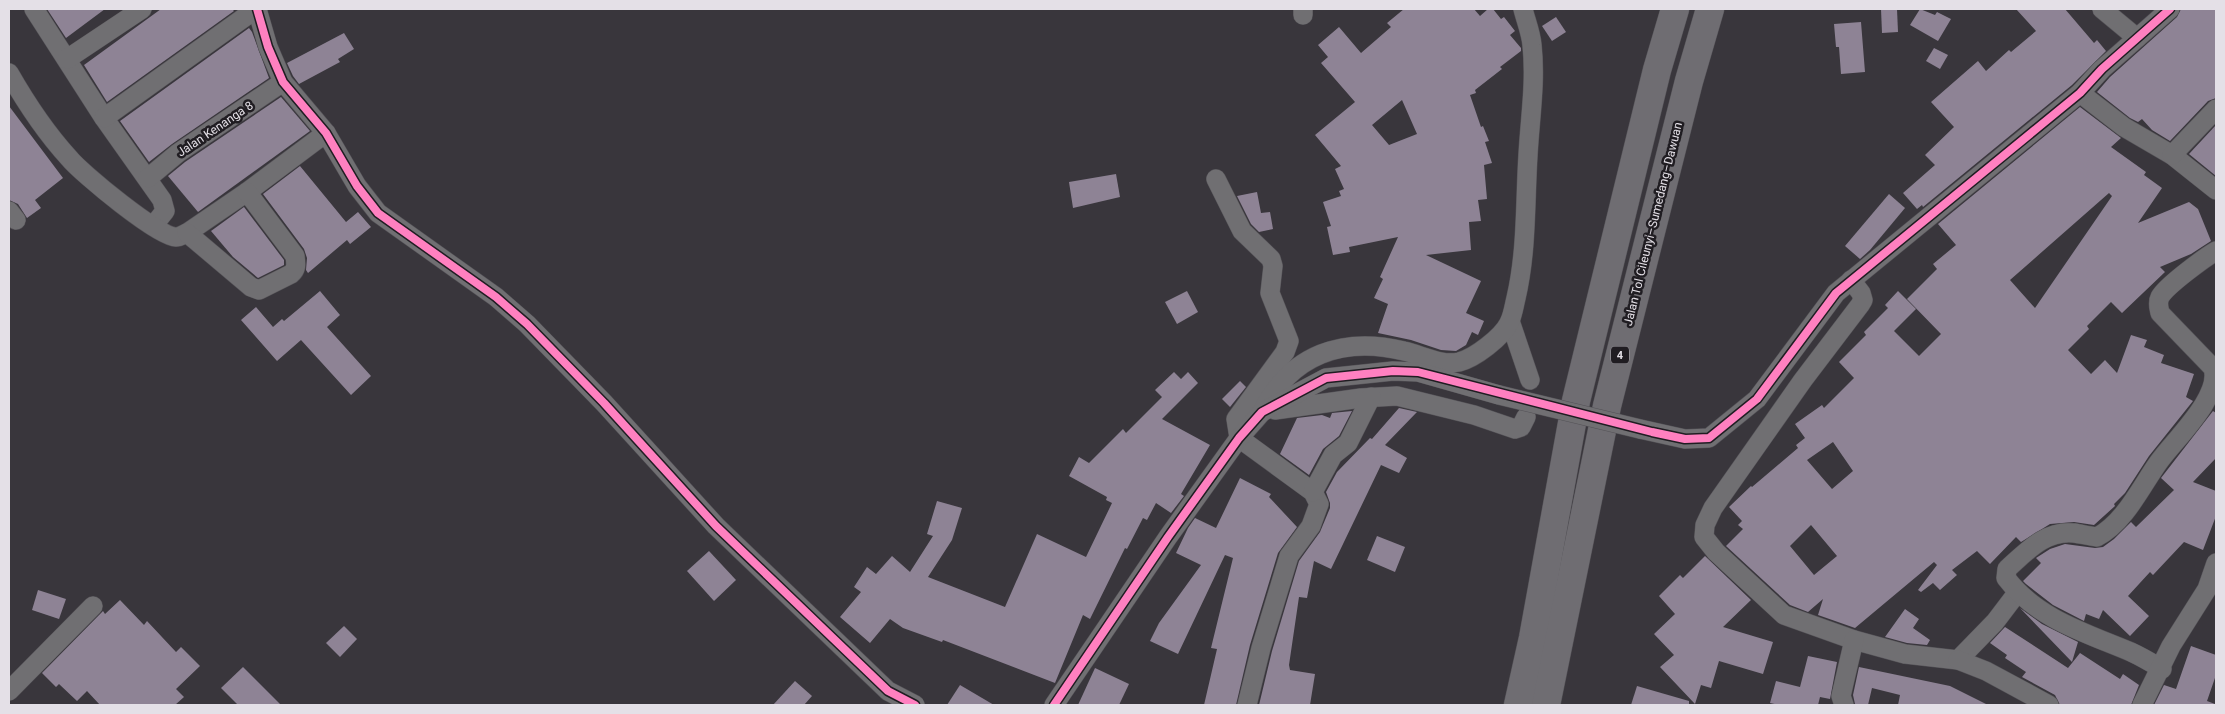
<svg xmlns="http://www.w3.org/2000/svg" width="2225" height="714" font-family="Roboto,sans-serif">
<rect width="100%" height="100%" fill="#39363c"/>
<g fill="#8e8395" fill-rule="evenodd">
<polygon points="47,9 105,9 66,38"/>
<polygon points="161,9 232,9 234,11 107,102 84,65"/>
<path d="M1404,9H1474L1480,16L1488,9H1493L1501,19L1504,17L1515,31L1510,35L1521,48V51L1500,67L1502,69L1475,90L1476,93L1470,95L1481,127L1483,126L1489,141L1485,142L1492,163L1484,165L1487,199L1478,200L1481,221L1469,222L1471,250L1426,255L1481,281L1466,313L1484,321L1478,335L1472,332L1466,345L1456,351L1441,350L1411,340L1378,333L1388,304L1374,298L1383,279L1380,277L1398,237L1349,247L1350,252L1333,255L1327,227L1331,226L1323,202L1341,196L1339,191L1344,189L1335,169L1341,166L1315,135L1355,102L1321,63L1328,57L1318,45L1339,27L1361,53L1391,27L1387,23ZM1402,100L1417,134L1389,145L1372,125Z"/>
<polygon points="1881,9 1897,9 1898,32 1882,33"/>
<polygon points="1920,9 1935,15 1937,12 1951,19 1938,41 1910,25"/>
<polygon points="2016,9 2065,9 2094,43 2097,40 2106,51 2072,85 1923,207 1922,205 1917,209 1903,193 1935,165 1925,155 1954,127 1931,102 1978,61 1986,71 2009,50 2011,52 2036,31"/>
<polygon points="2181,9 2216,9 2216,98 2208,101 2170,141 2152,130 2142,119 2138,122 2130,118 2097,92 2110,77 2177,17"/>
<polygon points="1556,17 1566,32 1552,41 1542,26"/>
<polygon points="1861,22 1865,72 1841,74 1839,47 1836,47 1834,24"/>
<polygon points="249,28 252,32 269,78 172,144 149,162 120,121"/>
<polygon points="344,33 354,49 338,59 340,62 299,84 293,76 287,63"/>
<polygon points="1934,48 1948,55 1940,69 1926,61"/>
<polygon points="281,97 310,131 198,212 168,176 185,162"/>
<polygon points="9,106 63,178 35,200 41,208 27,218 18,204 9,200"/>
<path d="M2080,107L2121,138L2111,147L2146,172L2144,175L2162,188L2138,223L2189,202L2198,209L2211,241L2191,254L2160,267L2165,272L2122,313L2111,302L2087,326L2089,329L2068,350L2091,374L2105,360L2117,373L2131,335L2147,340L2144,347L2164,355L2161,363L2194,374L2186,397L2193,401L2149,456L2125,493L2114,504L2115,506L2094,525L2074,522L2050,524L2021,542L2016,537L1990,564L1977,551L1952,570L1957,575L1940,590L1933,583L1921,592L1918,590L1937,565L1934,562L1855,628L1818,615L1823,599L1808,612L1790,605L1726,546L1743,529L1738,525L1742,521L1729,507L1751,486L1752,487L1798,448L1796,445L1805,438L1795,424L1822,405L1824,408L1854,378L1839,362L1866,335L1864,332L1888,308L1885,305L1898,291L1916,309L1894,331L1919,356L1941,334L1907,299L1937,269L1933,264L1956,245L1938,224ZM2109,193L2112,196L2035,308L2010,280ZM1833,442L1853,471L1832,489L1807,460ZM1811,525L1837,556L1814,575L1790,546Z"/>
<polygon points="2216,125 2216,176 2189,154"/>
<polygon points="300,166 346,222 358,212 371,227 350,244 347,240 308,273 306,270 307,258 304,249 263,194"/>
<polygon points="1116,174 1120,197 1073,208 1069,182"/>
<polygon points="1257,192 1261,213 1270,212 1273,229 1259,232 1251,224 1237,196"/>
<polygon points="1889,194 1905,208 1870,250 1860,259 1845,246"/>
<polygon points="244,207 284,260 284,265 258,278 233,257 211,231"/>
<polygon points="320,291 340,315 327,327 371,376 351,395 301,340 277,361 241,320 256,307 273,327 282,319 284,321"/>
<polygon points="1187,291 1198,312 1177,324 1165,302"/>
<polygon points="1174,372 1181,379 1188,372 1198,383 1162,419 1210,445 1181,494 1184,496 1171,513 1156,503 1147,520 1143,518 1127,549 1125,548 1090,619 1083,615 1055,683 943,640 942,642 903,628 890,619 870,643 840,617 861,592 854,587 867,567 876,574 892,556 910,572 933,536 927,534 937,501 962,508 952,540 928,577 1005,607 1037,534 1086,557 1112,503 1106,500 1107,497 1069,476 1079,457 1089,463 1123,429 1126,433 1162,397 1155,390"/>
<polygon points="1240,381 1246,387 1230,407 1222,399"/>
<polygon points="1399,408 1417,412 1385,445 1407,458 1399,473 1381,465 1331,569 1314,561 1307,598 1299,597 1289,665 1290,670 1315,674 1310,705 1259,705 1272,651 1299,561 1320,532 1330,508 1330,503 1326,492 1337,472 1370,438 1372,439"/>
<polygon points="1352,411 1339,436 1323,449 1309,475 1280,454 1297,418 1322,415 1330,418 1332,413"/>
<polygon points="2213,411 2216,413 2216,458 2193,482 2216,491 2216,516 2203,550 2184,542 2153,575 2150,572 2128,596 2149,616 2130,636 2103,610 2099,619 2086,614 2084,621 2053,605 2026,584 2023,581 2041,563 2036,558 2050,549 2065,544 2095,548 2103,547 2114,539 2131,522 2136,527 2174,490 2161,478"/>
<polygon points="1240,478 1271,494 1269,497 1297,527 1278,553 1250,645 1236,705 1204,705 1217,649 1211,648 1233,558 1225,555 1178,654 1150,641 1159,623 1201,565 1176,553 1188,528 1195,518 1216,528"/>
<polygon points="1377,536 1405,547 1395,572 1367,560"/>
<polygon points="709,551 736,580 714,601 687,571"/>
<polygon points="1705,556 1751,600 1723,627 1773,642 1763,674 1719,661 1711,688 1701,685 1695,704 1660,667 1674,655 1654,634 1675,614 1659,596 1680,575 1683,578"/>
<polygon points="38,590 66,599 59,619 32,610"/>
<polygon points="120,600 144,625 147,621 176,652 181,647 200,666 176,689 184,697 175,705 100,705 87,691 77,701 59,684 56,687 42,673 103,611 105,614"/>
<polygon points="2020,608 2042,624 2078,642 2072,662"/>
<polygon points="1905,609 1919,619 1913,628 1930,640 1927,645 1907,643 1885,637"/>
<polygon points="344,626 357,639 340,657 326,643"/>
<polygon points="2005,627 2068,668 2080,653 2120,679 2123,674 2139,685 2131,705 2060,705 2055,695 2022,677 2026,672 2005,658 2007,655 1990,643"/>
<polygon points="2191,646 2216,655 2216,675 2207,701 2215,704 2215,705 2154,705 2164,685 2176,689"/>
<polygon points="1808,656 1837,662 1830,699 1820,697 1818,705 1779,705 1770,703 1776,681 1800,687"/>
<polygon points="243,667 281,705 238,705 221,688"/>
<polygon points="1859,667 1950,686 1988,705 1898,705 1900,695 1872,688 1868,705 1855,704 1853,695"/>
<polygon points="1095,668 1129,684 1119,705 1078,705"/>
<polygon points="795,681 812,696 804,705 773,705"/>
<polygon points="960,685 994,705 947,705"/>
<polygon points="1637,686 1689,701 1689,705 1631,705"/>
</g>
<g fill="none" stroke-linecap="round" stroke-linejoin="round">
<g stroke="#545257" stroke-width="20">
<g id="street">
<polyline points="34,9 104,118 162,200 165,211 153,226"/>
<polyline points="257,9 268,47 283,82 326,133 357,186 378,213 496,297 527,324 604,403 716,526 888,691 915,705"/>
<polyline points="2102,9 2137,38"/>
<polyline points="1303,15 1303,9"/>
<polyline points="67,59 142,9"/>
<path d="M9,73C25,101 47,134 69,158C81,173 160,238 176,237C180,237 184,234 187,233L247,192L326,133"/>
<polyline points="2080,93 2124,127 2172,155 2216,190"/>
<polyline points="104,118 256,9"/>
<polyline points="2172,155 2216,109"/>
<polyline points="148,178 178,153 283,82"/>
<polyline points="1216,179 1242,231 1271,259 1273,266 1270,293 1289,341 1285,352 1236,419 1239,438 1313,492 1319,504 1311,526 1289,556 1261,648 1247,705"/>
<polyline points="9,211 16,220"/>
<path d="M187,233L251,287L259,290L291,274C297,269 296,264 295,256L247,192"/>
<polyline points="1851,280 1861,293 1863,300 1860,305 1803,380 1713,508 1705,525 1704,537 1716,552 1784,615 1854,640 1905,654 1958,660 1995,622 2017,593"/>
<polyline points="1510,321 1530,380"/>
<polyline points="1275,410 1361,398 1397,396 1474,415 1515,429 1521,427 1526,417"/>
<path d="M1262,412C1291,354 1343,336 1404,351C1422,355 1441,366 1459,362C1475,358 1502,337 1509,323C1513,315 1514,306 1516,298C1527,251 1525,202 1528,155C1530,118 1536,82 1532,45C1531,33 1526,21 1523,9"/>
<polyline points="1640,429 1685,439 1709,438 1757,399 1836,293 2080,93 2102,69 2170,9"/>
<polyline points="1313,492 1333,455 1348,443 1371,397"/>
<polyline points="1958,660 1986,671 2049,705"/>
<path d="M2162,669C2152,663 2142,657 2131,652C2086,633 2037,619 2006,578L2007,569C2026,552 2045,530 2074,533C2081,534 2089,536 2097,537C2125,522 2141,487 2158,463C2173,441 2222,397 2213,368L2160,313C2159,308 2157,303 2160,297C2166,286 2204,258 2216,251"/>
<polyline points="9,691 93,606"/>
<polyline points="1054,705 1168,537 1239,438 1262,412 1326,378 1393,371 1418,372 1499,395"/>
<polyline points="1844,705 1841,696 1854,640"/>
<polyline points="2142,705 2171,646 2207,589 2216,563"/>
</g>
</g>
<g stroke="#545257" stroke-width="29">
<g id="highway">
<polyline points="1518,705 1533,638 1576,401 1657,70 1675,9"/>
<polyline points="1546,705 1607,406 1689,81 1710,9"/>
</g>
</g>
<use href="#street" stroke="#706f72" stroke-width="19"/>
<use href="#highway" stroke="#6f6d72" stroke-width="28"/>
<g stroke="#545257" stroke-width="20" stroke-linecap="butt">
<polyline id="street-bridge" points="1499,395 1640,429"/>
</g>
<use href="#street-bridge" stroke="#706f72" stroke-width="19"/>
<g stroke="#201d22" stroke-width="11">
<g id="cycleway">
<polyline points="257,9 268,47 283,82 326,133 357,186 378,213 496,297 527,324 604,403 716,526 888,691 915,705"/>
<polyline points="1054,705 1168,537 1239,438 1262,412 1326,378 1393,371 1418,372 1652,432 1685,439 1709,438 1757,399 1836,293 2080,93 2102,69 2170,9"/>
</g>
</g>
<use href="#cycleway" stroke="#ff80c0" stroke-width="8"/>
</g>
<g text-anchor="middle" dominant-baseline="central" stroke-width="5" stroke-linejoin="round" paint-order="stroke">
<rect fill="#201d22" stroke="#a9a6ac" stroke-width="1" x="1611" y="346.5" width="18" height="17" rx="4"/>
<g font-size="11" font-weight="bold" fill="#e4e0e7">
<text x="1620" y="355">4</text>
</g>
<g font-size="12" fill="#e4e0e7" stroke="#201d22">
<text transform="translate(215 129) rotate(-34)">Jalan Kenanga 8</text>
<text transform="translate(1653 224) rotate(-76)">Jalan Tol Cileunyi–Sumedang–Dawuan</text>
</g>
</g>
<rect width="2225" height="714" fill="none" stroke="#e4e0e7" stroke-width="20"/>
</svg>
